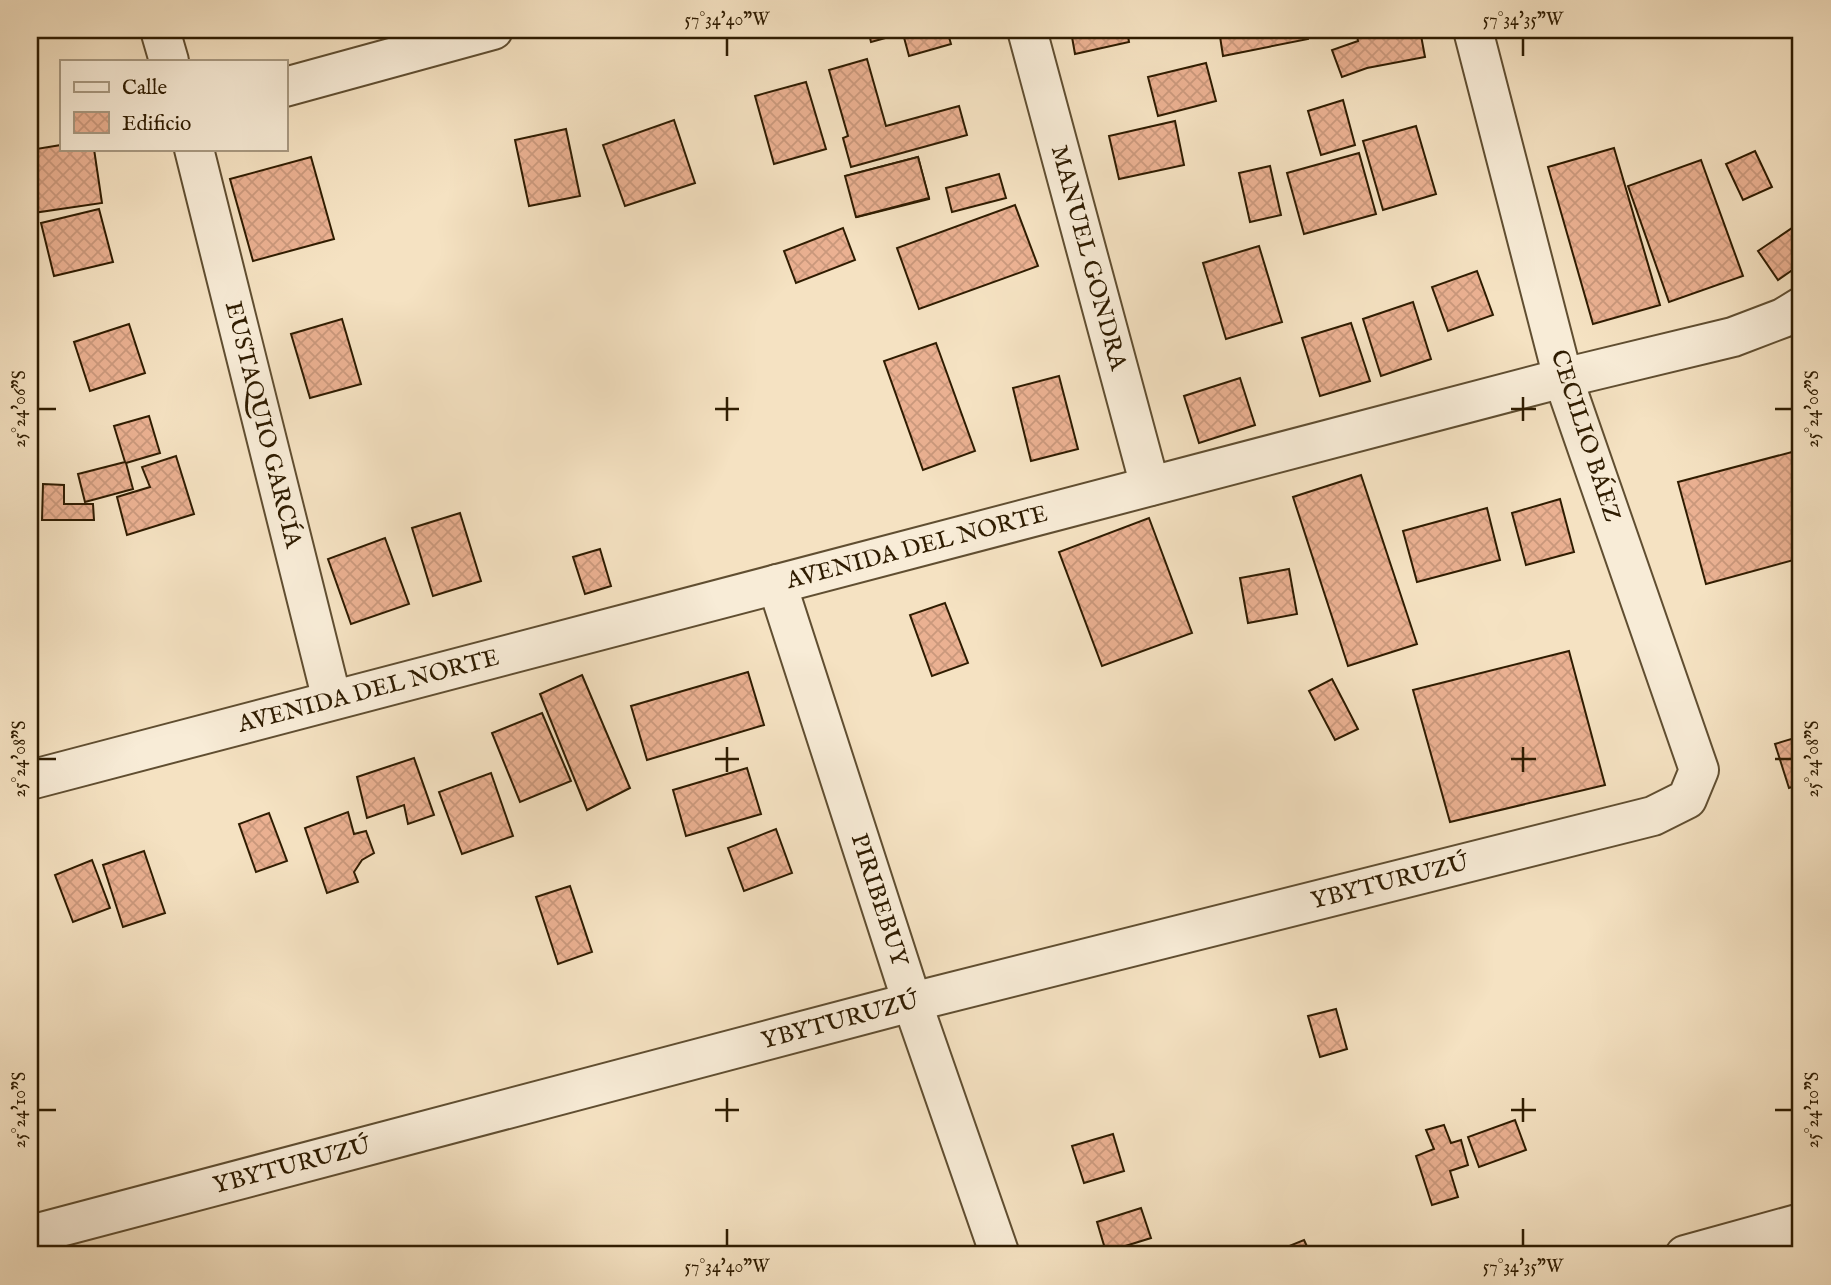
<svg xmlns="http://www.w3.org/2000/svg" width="1831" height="1285" font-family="'IM FELL English',serif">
<defs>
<pattern id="building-cross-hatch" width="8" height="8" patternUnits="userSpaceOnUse" patternTransform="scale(1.75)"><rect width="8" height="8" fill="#ebb192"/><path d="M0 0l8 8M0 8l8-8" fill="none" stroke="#ca987c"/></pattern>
</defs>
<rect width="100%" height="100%" fill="#f5e2c2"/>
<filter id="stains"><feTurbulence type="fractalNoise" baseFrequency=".00286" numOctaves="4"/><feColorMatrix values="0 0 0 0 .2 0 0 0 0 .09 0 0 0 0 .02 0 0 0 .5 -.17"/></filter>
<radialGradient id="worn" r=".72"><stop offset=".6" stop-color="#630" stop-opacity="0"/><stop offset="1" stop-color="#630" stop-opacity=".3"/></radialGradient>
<g fill="url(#building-cross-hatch)" stroke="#2f1c01" stroke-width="2">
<polygon points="825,30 854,30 827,37"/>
<polygon points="868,30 899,30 900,34 871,42"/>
<polygon points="902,30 947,30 951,44 909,56"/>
<polygon points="1107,30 1131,30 1127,30 1129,42 1075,54 1072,37"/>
<polygon points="1219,30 1307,30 1308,39 1223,56"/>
<polygon points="1356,30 1420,30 1425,57 1367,68 1342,77 1332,50 1358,41"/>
<polygon points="867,59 886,126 959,106 967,135 851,167 843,138 848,136 829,70"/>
<polygon points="1206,63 1216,101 1158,116 1148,77"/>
<polygon points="806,82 826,149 774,164 755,96"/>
<polygon points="1343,100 1355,145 1321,155 1308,111"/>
<polygon points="674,120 695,183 625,206 603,145"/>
<polygon points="1175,121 1184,165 1119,179 1109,136"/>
<polygon points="1416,126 1436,194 1383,210 1363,141"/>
<polygon points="566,129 580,196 529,206 515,140"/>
<polygon points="61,145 61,149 94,149 102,203 33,213 30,188 30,150"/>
<polygon points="1614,148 1660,305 1593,324 1548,167"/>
<polygon points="1755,151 1772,187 1743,200 1726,164"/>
<polygon points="1359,153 1376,214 1304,234 1287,173"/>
<polygon points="311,157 334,239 253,261 230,179"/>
<polygon points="918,157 929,199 857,217 846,176"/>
<polygon points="918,157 929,198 856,217 845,176"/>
<polygon points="1701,160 1743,276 1669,302 1628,186"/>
<polygon points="1270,166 1281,215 1250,222 1239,173"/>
<polygon points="999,174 1006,198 952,212 946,188"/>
<polygon points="1015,205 1038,266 919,309 897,248"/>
<polygon points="99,209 113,262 54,276 41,223"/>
<polygon points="1795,226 1801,235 1801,264 1778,280 1758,251"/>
<polygon points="843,228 855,260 796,283 784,251"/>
<polygon points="1259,246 1282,322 1226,339 1203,263"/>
<polygon points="1477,271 1493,315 1448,331 1432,287"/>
<polygon points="1413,302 1431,359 1381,376 1363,319"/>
<polygon points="342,319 361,384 310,398 291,334"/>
<polygon points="1351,323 1370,381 1320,396 1302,338"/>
<polygon points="129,324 145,373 90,391 74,342"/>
<polygon points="936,343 975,451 923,470 884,361"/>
<polygon points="1059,376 1078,449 1031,461 1013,388"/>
<polygon points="1240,378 1255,425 1199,443 1184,396"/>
<polygon points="149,416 160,453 126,463 133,489 85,502 78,474 125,462 114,426"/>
<polygon points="1792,452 1801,486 1801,558 1706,584 1678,482"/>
<polygon points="176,456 194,514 127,535 117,497 150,487 142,467"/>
<polygon points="1361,475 1417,644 1348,666 1293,497"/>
<polygon points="43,484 64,485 64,504 93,504 94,520 42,520"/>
<polygon points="1560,499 1574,552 1526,565 1512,513"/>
<polygon points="1487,508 1500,560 1417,582 1403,531"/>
<polygon points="460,513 481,581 433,596 412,528"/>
<polygon points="1149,518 1192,633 1102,666 1059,552"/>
<polygon points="385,538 409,604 351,624 328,559"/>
<polygon points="600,549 611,586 585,594 573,557"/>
<polygon points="1289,569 1297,614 1248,623 1240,578"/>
<polygon points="945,603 968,663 932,676 910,615"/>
<polygon points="1569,651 1605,785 1450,822 1413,690"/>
<polygon points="748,672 764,725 647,760 631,706"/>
<polygon points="582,675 630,788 587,810 540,694"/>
<polygon points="1332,679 1358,729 1335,740 1309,691"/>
<polygon points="542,713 571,781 520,802 492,733"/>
<polygon points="1801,736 1801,784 1789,788 1775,744"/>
<polygon points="414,758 434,815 408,824 404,805 367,818 357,777"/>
<polygon points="747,768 761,814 686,836 673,790"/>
<polygon points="491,773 513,836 462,854 439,792"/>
<polygon points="348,812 354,834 366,831 374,853 362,860 354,872 358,882 327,893 305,828"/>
<polygon points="269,813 287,861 256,872 239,824"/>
<polygon points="776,829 792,873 744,891 728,848"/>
<polygon points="144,851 165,913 123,927 103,865"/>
<polygon points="92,860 110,908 73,922 55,875"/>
<polygon points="570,886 592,952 558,964 536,897"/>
<polygon points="1336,1009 1347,1049 1320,1057 1308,1016"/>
<polygon points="1515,1120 1526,1150 1479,1167 1468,1137"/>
<polygon points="1444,1125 1451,1143 1461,1140 1468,1165 1450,1171 1458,1197 1432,1205 1416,1156 1434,1149 1426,1130"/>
<polygon points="1113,1134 1124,1171 1084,1183 1072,1146"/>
<polygon points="1141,1208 1151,1238 1106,1252 1097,1222"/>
<polygon points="1304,1240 1311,1255 1267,1255"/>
</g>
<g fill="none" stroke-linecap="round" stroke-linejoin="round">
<g stroke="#604e31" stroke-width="42">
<g id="minor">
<polyline points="160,30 169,61"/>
<path id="s1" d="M1027,30L1150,486"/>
<polyline points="285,87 493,30"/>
<path id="s2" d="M194,149L332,700"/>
<path id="s3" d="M777,584L912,1002L1000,1255"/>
<path id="s4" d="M30,780L1563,378L1733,337L1783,318L1801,307"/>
<path id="s5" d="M30,1235L912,1002L1653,816L1687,799L1699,770L1563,378L1473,30"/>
<polyline points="1685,1255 1801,1223"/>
</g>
</g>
<use href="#minor" stroke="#f8ecd7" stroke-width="38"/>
</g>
<path fill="none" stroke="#2f1c01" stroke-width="2.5" d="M727,38V56M1523,38V56M727,397V421M1523,397V421M38,409H56M715,409H739M1511,409H1536M1775,409H1792M727,747V772M1523,747V772M38,759H56M715,759H739M1511,759H1536M1775,759H1792M727,1098V1122M1523,1098V1122M38,1110H56M715,1110H739M1511,1110H1536M1775,1110H1792M727,1229V1246M1523,1229V1246"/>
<g text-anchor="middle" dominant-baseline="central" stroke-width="5" stroke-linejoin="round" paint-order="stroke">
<g font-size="24" fill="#2f1c01" stroke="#f8ecd7">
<text stroke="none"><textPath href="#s1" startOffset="236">MANUEL GONDRA</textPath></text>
<text stroke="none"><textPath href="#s2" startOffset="284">EUSTAQUIO GARCÍA</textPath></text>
<text transform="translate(1585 436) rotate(72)">CECILIO BÁEZ</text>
<text stroke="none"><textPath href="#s4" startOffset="917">AVENIDA DEL NORTE</textPath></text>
<text stroke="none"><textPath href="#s4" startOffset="350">AVENIDA DEL NORTE</textPath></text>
<text stroke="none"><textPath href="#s5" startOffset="1405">YBYTURUZÚ</textPath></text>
<text stroke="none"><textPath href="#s3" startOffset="332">PIRIBEBUY</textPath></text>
<text stroke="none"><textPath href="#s5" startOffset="838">YBYTURUZÚ</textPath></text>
<text stroke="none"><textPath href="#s5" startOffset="271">YBYTURUZÚ</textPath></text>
</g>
</g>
<rect width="1831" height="1285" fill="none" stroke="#f5e2c2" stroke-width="77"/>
<rect x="60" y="60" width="228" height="91" fill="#f8ecd7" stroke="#a89981" stroke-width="2"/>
<rect x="74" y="82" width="35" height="10" fill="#f8ecd7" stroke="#a89981" stroke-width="2"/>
<text x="122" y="94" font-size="21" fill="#2f1c01">Calle</text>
<rect x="74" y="112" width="35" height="21" fill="url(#building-cross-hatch)" stroke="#a89981" stroke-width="2"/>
<text x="122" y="130" font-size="21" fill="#2f1c01">Edificio</text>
<rect x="38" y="38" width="1754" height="1208" fill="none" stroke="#2f1c01" stroke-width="2.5"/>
<g font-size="18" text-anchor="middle" fill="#2f1c01">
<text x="727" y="25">57°34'40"W</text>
<text x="1523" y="25">57°34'35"W</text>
<text transform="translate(19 409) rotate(-90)" y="6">25°24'06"S</text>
<text transform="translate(1812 409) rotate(-90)" y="6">25°24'06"S</text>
<text transform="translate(19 759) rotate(-90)" y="6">25°24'08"S</text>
<text transform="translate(1812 759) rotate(-90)" y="6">25°24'08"S</text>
<text transform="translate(19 1110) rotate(-90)" y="6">25°24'10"S</text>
<text transform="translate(1812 1110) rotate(-90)" y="6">25°24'10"S</text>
<text x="727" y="1272">57°34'40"W</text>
<text x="1523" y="1272">57°34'35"W</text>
</g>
<rect width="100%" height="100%" filter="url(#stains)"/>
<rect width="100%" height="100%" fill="url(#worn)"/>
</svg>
